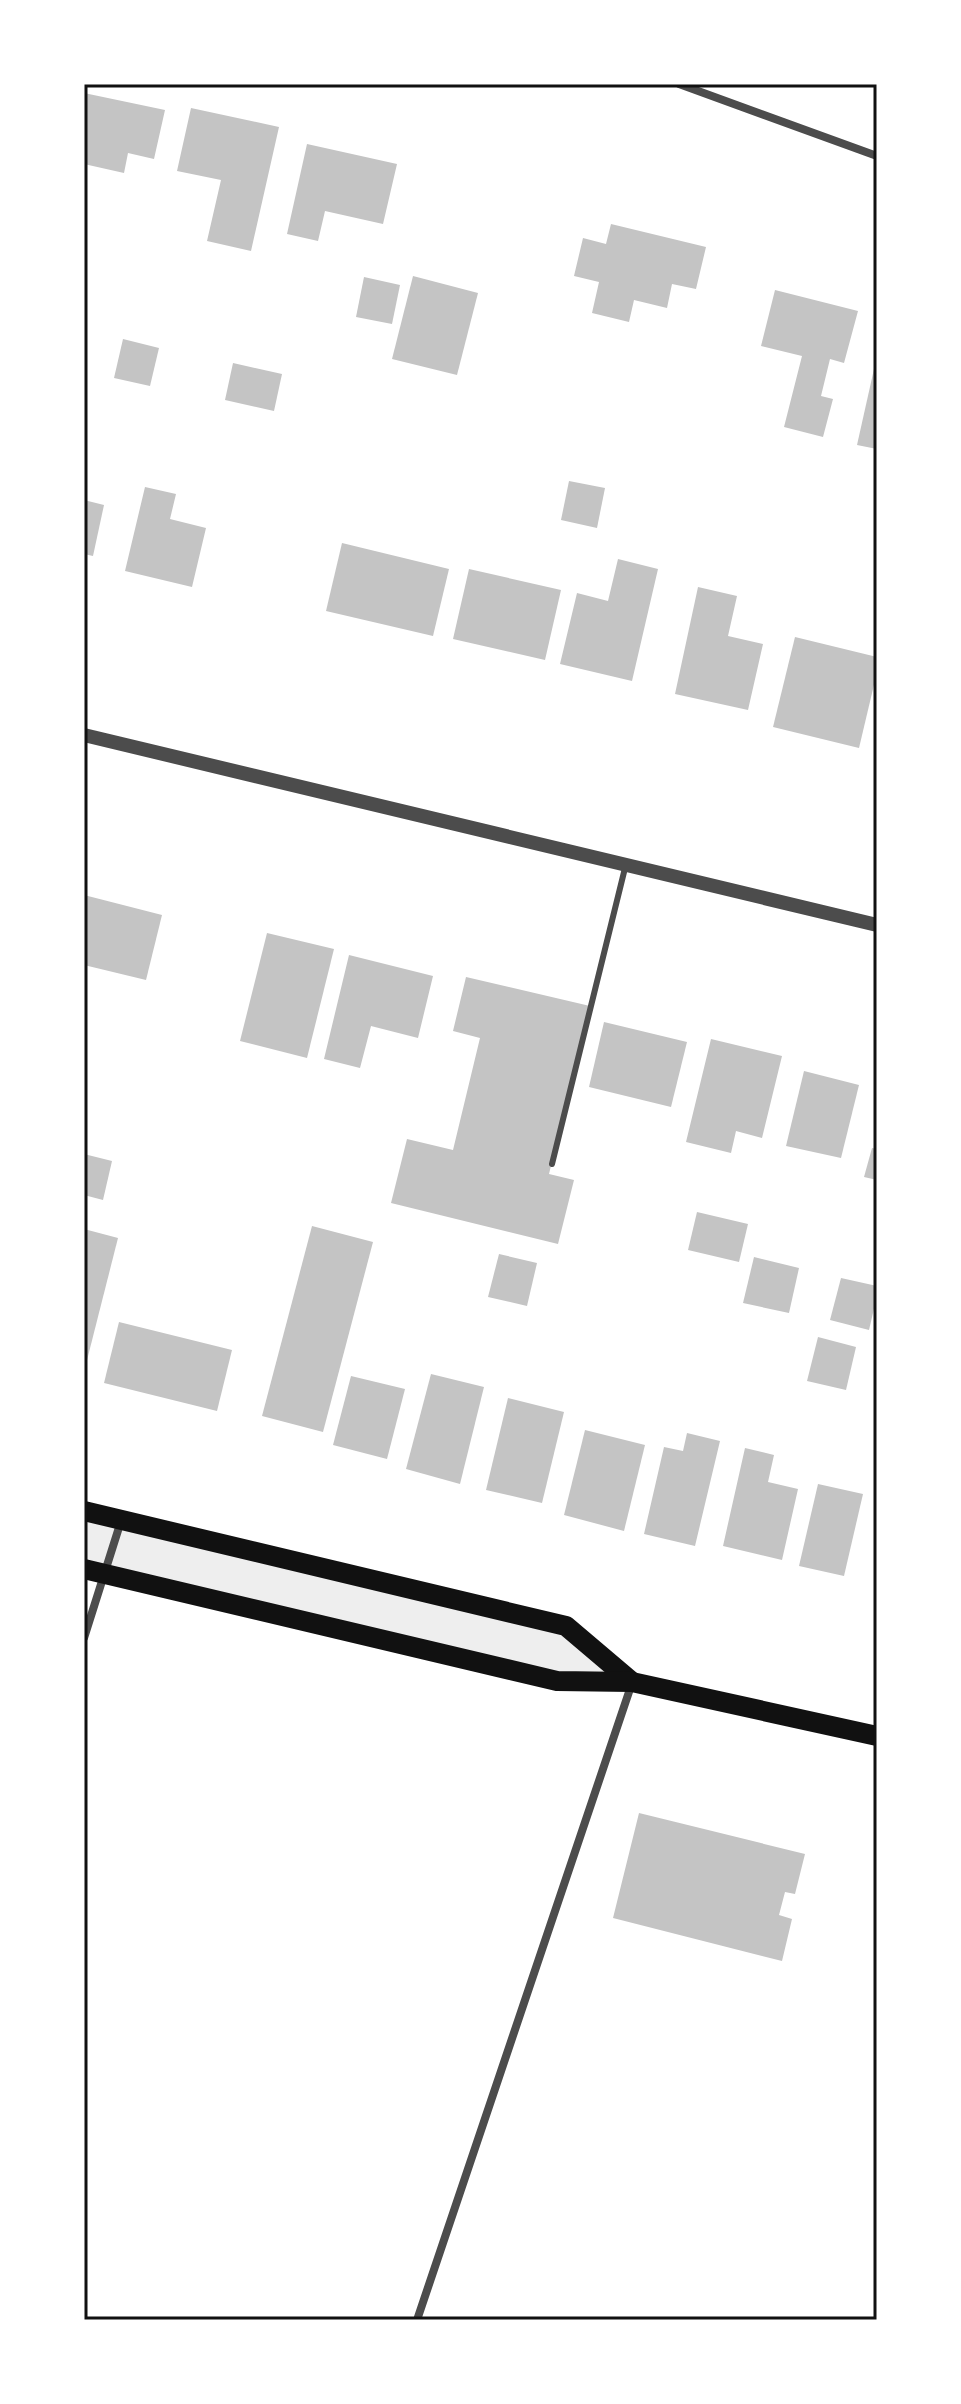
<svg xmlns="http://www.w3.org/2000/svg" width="961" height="2404" font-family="'Crimson Pro',serif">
<rect width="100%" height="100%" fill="#fff"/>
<polygon fill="#eee" points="84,1511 566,1626 632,1682 557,1681 84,1569"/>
<g fill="#c4c4c4">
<polygon points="84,93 165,110 154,159 128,153 124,173 84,164"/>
<polygon points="191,108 279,127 251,251 207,241 221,180 177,171"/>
<polygon points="307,144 397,164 383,224 325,211 318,241 287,234"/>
<polygon points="611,224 706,247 696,289 672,284 667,308 634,300 629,322 592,313 599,282 574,276 583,238 606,244"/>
<polygon points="413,276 478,293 457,375 392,359"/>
<polygon points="364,277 400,285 392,324 356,317"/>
<polygon points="775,290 858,311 844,363 830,359 821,396 833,399 823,437 784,427 802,356 761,346"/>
<polygon points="123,339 159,348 150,386 114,378"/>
<polygon points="876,360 877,360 877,449 857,445"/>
<polygon points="233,363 282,374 274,411 225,400"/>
<polygon points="569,481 605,488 597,528 561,520"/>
<polygon points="145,487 176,494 170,519 206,528 192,587 125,571"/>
<polygon points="84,500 104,505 93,556 84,554"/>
<polygon points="342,543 449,569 433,636 326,611"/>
<polygon points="618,559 658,569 632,681 560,664 577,593 608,601"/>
<polygon points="469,569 561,590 545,660 453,639"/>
<polygon points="698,587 737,596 728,636 763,644 748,710 675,694"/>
<polygon points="795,637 877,657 877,672 859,748 773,727"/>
<polygon points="84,895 162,915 146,980 84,965"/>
<polygon points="267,933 334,949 307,1058 240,1041"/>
<polygon points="349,955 433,976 418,1038 371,1026 360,1068 324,1059"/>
<polygon points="466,977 590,1006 549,1174 574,1180 558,1244 391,1203 407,1139 453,1150 480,1038 453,1031"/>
<polygon points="604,1022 687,1042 671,1107 589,1087"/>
<polygon points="711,1039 782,1056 762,1138 736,1131 731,1153 686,1142"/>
<polygon points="804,1071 859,1085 841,1158 786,1146"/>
<polygon points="872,1148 877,1149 877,1180 864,1177"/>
<polygon points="84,1154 112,1161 103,1200 84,1195"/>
<polygon points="697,1212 748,1224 739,1262 688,1250"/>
<polygon points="312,1226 373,1242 323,1432 262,1416"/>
<polygon points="84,1229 118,1238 85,1368 84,1368"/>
<polygon points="499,1254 537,1263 527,1306 488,1297"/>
<polygon points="754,1257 799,1268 789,1313 743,1303"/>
<polygon points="841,1278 877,1286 877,1296 869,1330 830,1320"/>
<polygon points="119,1322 232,1350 217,1411 104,1383"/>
<polygon points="818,1337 856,1347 846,1390 807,1381"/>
<polygon points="431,1374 484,1387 460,1484 406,1469"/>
<polygon points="351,1376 405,1389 387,1459 333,1445"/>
<polygon points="508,1398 564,1412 542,1503 486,1490"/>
<polygon points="585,1430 645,1445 624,1531 564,1515"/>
<polygon points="687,1433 720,1441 695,1546 644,1534 664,1447 683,1451"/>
<polygon points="745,1448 774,1455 768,1482 798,1489 782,1560 723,1546"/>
<polygon points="818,1484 863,1494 844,1576 799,1566"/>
<polygon points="639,1813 805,1854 795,1894 785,1892 779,1915 792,1919 782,1961 613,1918"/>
</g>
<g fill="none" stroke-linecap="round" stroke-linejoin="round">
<polyline stroke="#4c4c4c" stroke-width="6" points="552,1164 626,864"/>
<g stroke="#4c4c4c" stroke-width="8">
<polyline points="679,84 877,156"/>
<polyline points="84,1638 121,1521"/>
<polyline points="417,2320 632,1683"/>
</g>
<polyline stroke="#4c4c4c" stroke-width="14" points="84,735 877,925"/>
<g stroke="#111" stroke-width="20">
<polyline points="84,1511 566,1626 632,1682"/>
<polyline points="84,1569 557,1681 632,1682 877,1736"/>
</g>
</g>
<rect width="961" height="2404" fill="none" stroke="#ffffff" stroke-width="172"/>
<rect x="86" y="86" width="789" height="2232" fill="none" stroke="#111" stroke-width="3"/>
</svg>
